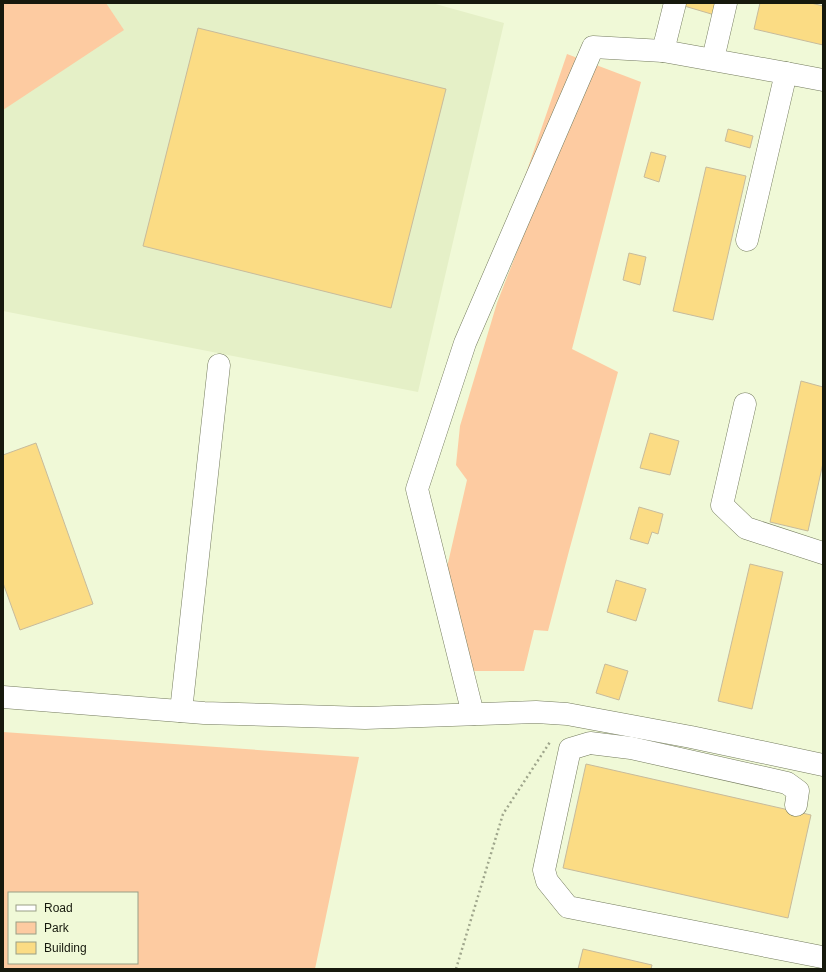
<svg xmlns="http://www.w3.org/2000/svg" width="826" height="972" font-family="Helvetica,sans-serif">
<rect width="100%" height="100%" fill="#f0f9d7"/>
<polygon fill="#e5f0c7" points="3,3 432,3 504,23 418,392 3,311"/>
<g fill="#fdcba1" fill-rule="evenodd">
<polygon points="3,3 106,3 124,30 3,110"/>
<polygon points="567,54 641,82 572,349 618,372 569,551 548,631 534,630 524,671 469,671 437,611 467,480 456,465 460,426 497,303 518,249 501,246"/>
<path d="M3,732L359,757L315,969H3ZM9,893H137V963H9Z"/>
</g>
<g fill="#fbdc84" stroke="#c7bb9c">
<polygon points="681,3 721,3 718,16 681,5"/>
<polygon points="760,3 811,3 823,6 823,45 754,29"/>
<polygon points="198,28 446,89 391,308 143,246"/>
<polygon points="728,129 753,136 750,148 725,141"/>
<polygon points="651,152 666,156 659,182 644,177"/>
<polygon points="706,167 746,176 713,320 673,311"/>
<polygon points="629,253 646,257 640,285 623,280"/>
<polygon points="801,381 823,387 823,463 808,531 770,522"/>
<polygon points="650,433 679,441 670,475 640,468"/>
<polygon points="36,443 93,604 20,630 3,583 3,455"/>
<polygon points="639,507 663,514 658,534 652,532 648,544 630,539"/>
<polygon points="750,564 783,572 752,709 718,701"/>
<polygon points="616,580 646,589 636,621 607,612"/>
<polygon points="605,664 628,671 619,700 596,693"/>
<polygon points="586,764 811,815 788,918 563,868"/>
<polygon points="583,949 652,965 651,969 578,969"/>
</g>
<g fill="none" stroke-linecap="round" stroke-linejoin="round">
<g stroke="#747b5e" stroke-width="23">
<g id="minor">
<polyline points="663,51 786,73"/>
<polyline points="713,59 726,3"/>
<polyline points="747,240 786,73 823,80"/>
<polyline points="745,404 722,505 746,528 823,553"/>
<polyline points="3,697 204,713 365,718 536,712 567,714 691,737 823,765"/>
<polyline points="181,711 219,365"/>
<polyline points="473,714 417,489 465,343 593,47 663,51 675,3"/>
<polyline points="796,805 798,791 787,783 631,748 590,743 570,749 544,870 547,881 568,907 822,957"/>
</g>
</g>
<polyline stroke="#9fa68c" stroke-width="2.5" stroke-dasharray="2 3" stroke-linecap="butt" points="456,969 503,814 550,742"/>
<use href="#minor" stroke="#fff" stroke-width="22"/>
</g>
<rect width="826" height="972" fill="none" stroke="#16190d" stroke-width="8"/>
<rect x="8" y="892" width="130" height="72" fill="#f0f9d7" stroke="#999f86"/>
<rect x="16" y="905" width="20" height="6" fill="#ffffff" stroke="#999f86"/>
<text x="44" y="912" font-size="12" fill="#16190d">Road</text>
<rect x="16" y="922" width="20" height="12" fill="#fdcba1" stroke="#999f86"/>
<text x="44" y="932" font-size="12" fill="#16190d">Park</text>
<rect x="16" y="942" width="20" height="12" fill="#fbdc84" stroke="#999f86"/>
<text x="44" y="952" font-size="12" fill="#16190d">Building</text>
</svg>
